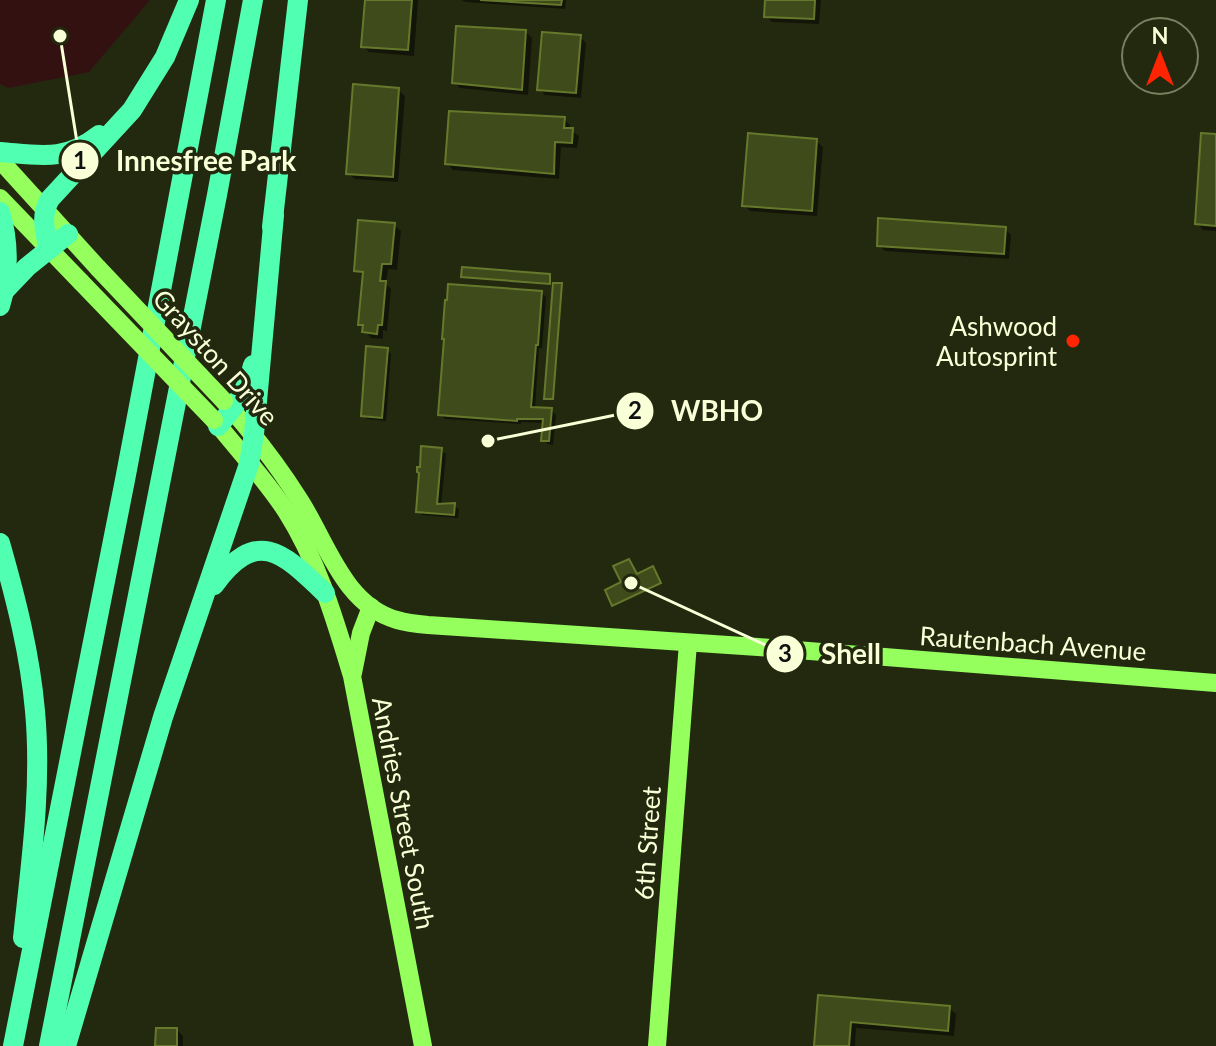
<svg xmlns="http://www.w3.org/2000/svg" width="1216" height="1046" font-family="Lato,sans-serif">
<rect width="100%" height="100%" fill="#23290f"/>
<polygon fill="#311" points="0,0 150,0 89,72 8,88 0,84"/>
<g fill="#0007">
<polygon points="367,0 418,0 414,56 369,52 363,46"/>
<polygon points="462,0 566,0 565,9 465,2"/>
<polygon points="767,0 821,0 819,24 772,22 766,16"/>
<polygon points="526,32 532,38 528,95 460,88 454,82"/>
<polygon points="580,37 586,43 581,98 545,95 539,89"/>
<polygon points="398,90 405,96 398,182 355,179 348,173"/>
<polygon points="564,119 570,125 570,130 579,136 577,148 561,147 559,179 453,170 447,163"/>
<polygon points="1216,136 1216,231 1203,230 1197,223"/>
<polygon points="816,141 823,147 817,216 750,211 744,205"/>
<polygon points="394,225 401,231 397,270 388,269 386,284 391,289 387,331 383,330 383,339 371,338 360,324 364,276 356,270"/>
<polygon points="1005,229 1011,235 1009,259 885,251 879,245"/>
<polygon points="541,293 546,297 542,348 539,348 535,409 551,410 556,415 553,445 548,444 543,440 545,423 521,422 521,424 445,419 440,414"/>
<polygon points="387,350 391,354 386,421 367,419 363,415"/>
<polygon points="441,450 446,454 441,506 454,505 459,510 458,518 422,515 418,511"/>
<polygon points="820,997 949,1008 956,1014 954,1036 856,1028 855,1046 816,1046"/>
<polygon points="177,1030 183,1036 183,1046 157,1046"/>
</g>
<g fill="#3f4b1a" stroke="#66782b" stroke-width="2">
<polygon points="365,0 412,0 408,50 361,47"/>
<polygon points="480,0 562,0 561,5"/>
<polygon points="765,0 815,0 814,19 764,17"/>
<polygon points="456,26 526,30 522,90 452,83"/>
<polygon points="542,32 581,35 576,93 537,90"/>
<polygon points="353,84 399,88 393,177 346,174"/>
<polygon points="449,111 565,117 564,128 573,128 572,143 555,142 554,174 445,164"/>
<polygon points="748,133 817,139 812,211 742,206"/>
<polygon points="1201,133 1216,134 1216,226 1195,224"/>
<polygon points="878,218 1006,227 1004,254 877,246"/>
<polygon points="358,220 395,223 391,264 382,264 380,281 386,281 382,325 378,325 377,334 362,332 363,325 358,325 363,272 354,271"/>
<polygon points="462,267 550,274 550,284 461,277"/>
<polygon points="553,283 562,283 553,399 544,399"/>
<polygon points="448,284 542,291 538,345 536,345 531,407 552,408 549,441 541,441 543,419 517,419 517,421 438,415 444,339 442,339 445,300 447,300"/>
<polygon points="366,346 388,348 382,418 361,416"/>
<polygon points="421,446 442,448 437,504 455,503 454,515 416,512 419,473 417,472 417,467 420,467"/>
<polygon points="629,559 637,574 653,566 661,583 612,606 605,590 621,582 613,566"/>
<polygon points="818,995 950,1006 948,1031 851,1022 849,1046 814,1046"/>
<polygon points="156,1028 177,1028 177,1046 155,1046"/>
</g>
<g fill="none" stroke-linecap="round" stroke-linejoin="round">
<g stroke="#94ff5d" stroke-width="18">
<polyline points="0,160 98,268"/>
<polyline points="0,198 81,282"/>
<path d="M224,401C252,432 277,464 299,499C326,540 343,605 397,620C407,623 417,624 428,625L758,647L1216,683"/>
<path d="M214,420C238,450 265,479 286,511C318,561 335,620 352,676L423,1046"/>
<polyline points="353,673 361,633 371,607"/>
<polyline points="657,1046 688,643"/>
</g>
<g stroke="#51ffb2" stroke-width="20">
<path d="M0,152C39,155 65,162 99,135"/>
<path d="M0,212C9,241 9,277 0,306"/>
<polyline points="272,227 298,0"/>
<path d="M49,249C45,231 40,216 50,199L132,110L165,57L189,0"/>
<polyline points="5,290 27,267 68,234"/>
<path d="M218,426C234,408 248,389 253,365"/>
<path d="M0,543C16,599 30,654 35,711C42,787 31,863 23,938"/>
<path d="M214,585C257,526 283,553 325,593"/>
<polyline points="13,1046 125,480 216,0"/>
<polyline points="49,1046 217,195 253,0"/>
<polyline points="66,1046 163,717 249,464 254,434 274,215"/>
</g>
<g stroke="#94ff5d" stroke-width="18">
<polyline points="98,268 224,401"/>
<polyline points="81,282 214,420"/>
</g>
</g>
<circle fill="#ff2402" stroke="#23290f" stroke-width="3" cx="1073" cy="341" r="8"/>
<g text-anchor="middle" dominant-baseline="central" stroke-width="7" stroke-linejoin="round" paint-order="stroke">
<g font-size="26" fill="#f9ffd6" stroke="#23290f" text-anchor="end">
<text x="1057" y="326">Ashwood<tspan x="1057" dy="30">Autosprint</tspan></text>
</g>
<g font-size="26" fill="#f9ffd6" stroke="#23290f">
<text transform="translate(216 357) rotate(48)">Grayston Drive</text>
<text transform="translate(1033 643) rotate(4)">Rautenbach Avenue</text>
<text transform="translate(404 813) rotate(79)">Andries Street South</text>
<text transform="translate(647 843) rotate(-86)">6th Street</text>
</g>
</g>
<path fill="none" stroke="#f9ffd6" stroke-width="3" d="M60 36L80 161M488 441L635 411M631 583L785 654"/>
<g fill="#f9ffd6" stroke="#23290f" stroke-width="3">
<circle cx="60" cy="36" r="8"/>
<circle cx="488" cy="441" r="8"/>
<circle cx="631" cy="583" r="8"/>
<circle cx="80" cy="161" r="20"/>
<circle cx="635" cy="411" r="20"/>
<circle cx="785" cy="654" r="20"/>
</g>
<g font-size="24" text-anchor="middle" font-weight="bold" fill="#111">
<text x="80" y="169">1</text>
<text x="635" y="419">2</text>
<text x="785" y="662">3</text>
</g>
<g font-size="28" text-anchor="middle" font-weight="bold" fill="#f9ffd6" stroke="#23290f" stroke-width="7" stroke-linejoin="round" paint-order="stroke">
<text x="206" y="171">Innesfree Park</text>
<text x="717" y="421">WBHO</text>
<text x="851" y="664">Shell</text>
</g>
<g transform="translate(1160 56)"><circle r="38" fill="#23290f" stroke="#797f5f" stroke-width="2"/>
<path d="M0-6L14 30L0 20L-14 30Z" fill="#ff2402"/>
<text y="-12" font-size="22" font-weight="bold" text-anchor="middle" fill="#f9ffd6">N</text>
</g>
</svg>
